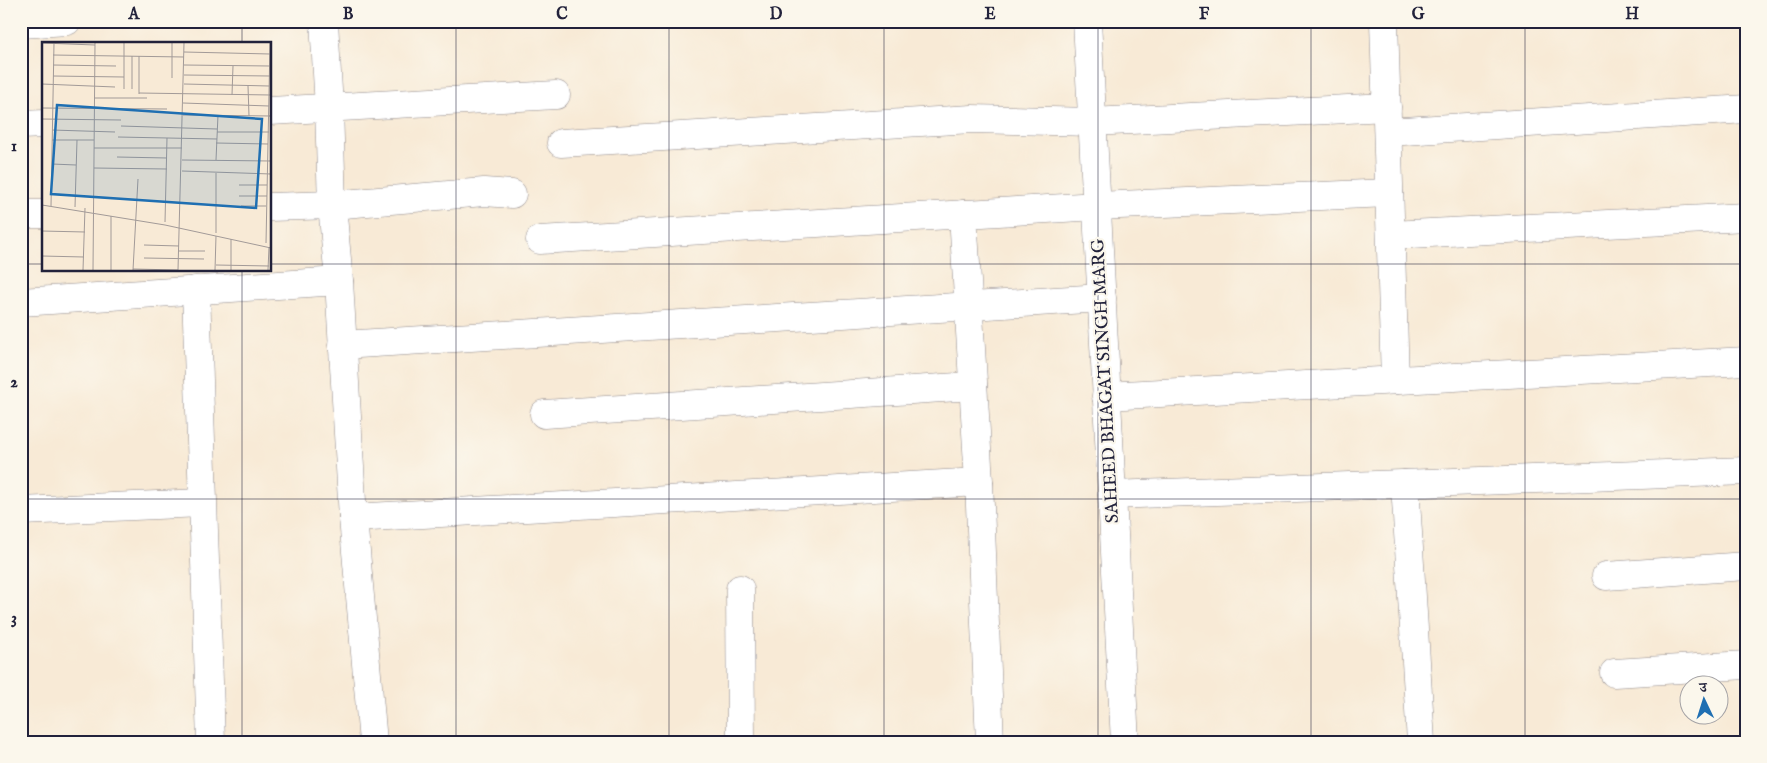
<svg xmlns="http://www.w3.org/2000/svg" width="1767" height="763" font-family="'IM FELL English','Noto Serif Devanagari',serif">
<rect width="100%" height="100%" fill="#fbf7ec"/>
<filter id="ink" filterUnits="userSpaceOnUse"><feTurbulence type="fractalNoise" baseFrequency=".02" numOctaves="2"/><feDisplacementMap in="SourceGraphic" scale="10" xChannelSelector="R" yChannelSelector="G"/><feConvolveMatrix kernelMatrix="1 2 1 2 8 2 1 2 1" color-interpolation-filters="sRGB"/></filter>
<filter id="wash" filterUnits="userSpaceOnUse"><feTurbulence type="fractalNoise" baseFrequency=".0096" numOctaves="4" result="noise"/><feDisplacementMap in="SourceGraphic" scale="20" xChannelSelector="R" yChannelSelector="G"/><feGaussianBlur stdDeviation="1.12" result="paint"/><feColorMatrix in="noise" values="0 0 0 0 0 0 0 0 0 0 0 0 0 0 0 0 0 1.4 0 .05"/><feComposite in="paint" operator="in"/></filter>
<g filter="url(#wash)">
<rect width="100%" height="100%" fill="#f8ead6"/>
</g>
<g filter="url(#ink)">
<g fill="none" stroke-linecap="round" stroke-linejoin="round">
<g stroke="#8d8688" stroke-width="29">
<g id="minor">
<polyline points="324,21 329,108 332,205 339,281 353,518 373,742"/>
<polyline points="1087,21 1125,742"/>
<polyline points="1384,21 1395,380"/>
<polyline points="21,24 67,21"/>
<polyline points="270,111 556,95"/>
<polyline points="21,125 44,124"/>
<polyline points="1388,132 1746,109"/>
<polyline points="561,143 972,119 1092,122 1387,107"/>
<polyline points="270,207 332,205 484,192 512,194"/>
<polyline points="21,214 44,214"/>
<polyline points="963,214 979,482 990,742"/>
<polyline points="1391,235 1746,217"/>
<polyline points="540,240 1097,206 1389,193"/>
<polyline points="196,290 211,742"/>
<polyline points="21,302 339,281"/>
<polyline points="342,345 1102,298"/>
<polyline points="1106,396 1746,361"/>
<polyline points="544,414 973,386"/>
<polyline points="1405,484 1421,742"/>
<polyline points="1112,495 1746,471"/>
<polyline points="21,511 202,503"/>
<polyline points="353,518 979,482"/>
<polyline points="1606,576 1746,566"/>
<polyline points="740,589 741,742"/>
<polyline points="1614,673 1746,665"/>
</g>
</g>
<use href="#minor" stroke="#fff" stroke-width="28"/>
</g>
</g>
<path fill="none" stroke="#22223b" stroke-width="1" stroke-opacity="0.55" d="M242,21V44M456,21V742M669,21V742M884,21V742M1098,21V742M1311,21V742M1525,21V742M21,264H44M270,264H1746M242,270V742M21,499H1746"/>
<g text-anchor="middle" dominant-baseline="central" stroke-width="4.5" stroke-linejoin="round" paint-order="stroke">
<g font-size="18" fill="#22223b" stroke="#fbf7ec">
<text transform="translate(1106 381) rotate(-93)">SAHEED BHAGAT SINGH MARG</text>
</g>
</g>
<g transform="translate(42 42)">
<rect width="229" height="229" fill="#f8ead6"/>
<path fill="none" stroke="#a29a98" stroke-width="1" d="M0,1L53,3M142,10L228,12M11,13L142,15M97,14V52M11,23L74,24M142,23L228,24M142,33L228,34M11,34L82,35M130,36V1M0,42L73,45M142,42L227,44M206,44L207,74M82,47V1M90,47V14M97,51L229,53M190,53L191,24M52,56H105M141,61L227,64M0,66L125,67M141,73L229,74M0,77L79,78M79,84L175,87M10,88L73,90M175,90H227M76,95L175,97M10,98H52M174,101L226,102M52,106H140M75,115L125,116M140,118L229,119M174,118L176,73M10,122L34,123M52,126L125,127M140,129L229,132M174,131V191M197,143H225M197,154H225M0,163L123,183L229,206M9,164L12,1M199,164H224M33,165L35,98M69,174V228M123,180L125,96M0,189L43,190M224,201L228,1M102,203L137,204M137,209H163M0,214L42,215M102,216L162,217M174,223L227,224M91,227L136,228M41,228L43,166M51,228L53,1M91,228L96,137M136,228L142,1M173,228L174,194M189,228V197M226,228L227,205"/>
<path fill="#1f6fb2" fill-opacity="0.15" stroke="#1f6fb2" stroke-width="2.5" d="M15,63L220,77L214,166L9,152Z"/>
<rect width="229" height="229" fill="none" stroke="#22223b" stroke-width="2.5"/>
</g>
<rect width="1767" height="763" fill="none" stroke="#fbf7ec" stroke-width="55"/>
<g transform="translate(1704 700) rotate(356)"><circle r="24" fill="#fbf7ec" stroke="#a4a2a5"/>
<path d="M0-4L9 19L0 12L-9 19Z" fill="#1f6fb2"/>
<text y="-8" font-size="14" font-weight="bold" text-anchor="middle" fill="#22223b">उ</text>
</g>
<rect x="28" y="28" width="1712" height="708" fill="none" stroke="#22223b" stroke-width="2"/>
<g font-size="16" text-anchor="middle" font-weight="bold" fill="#22223b">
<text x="134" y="19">A</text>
<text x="348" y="19">B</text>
<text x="562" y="19">C</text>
<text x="776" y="19">D</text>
<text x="990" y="19">E</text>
<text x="1204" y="19">F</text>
<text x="1418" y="19">G</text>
<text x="1632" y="19">H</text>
<text x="14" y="151">1</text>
<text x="14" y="387">2</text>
<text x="14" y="623">3</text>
</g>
</svg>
